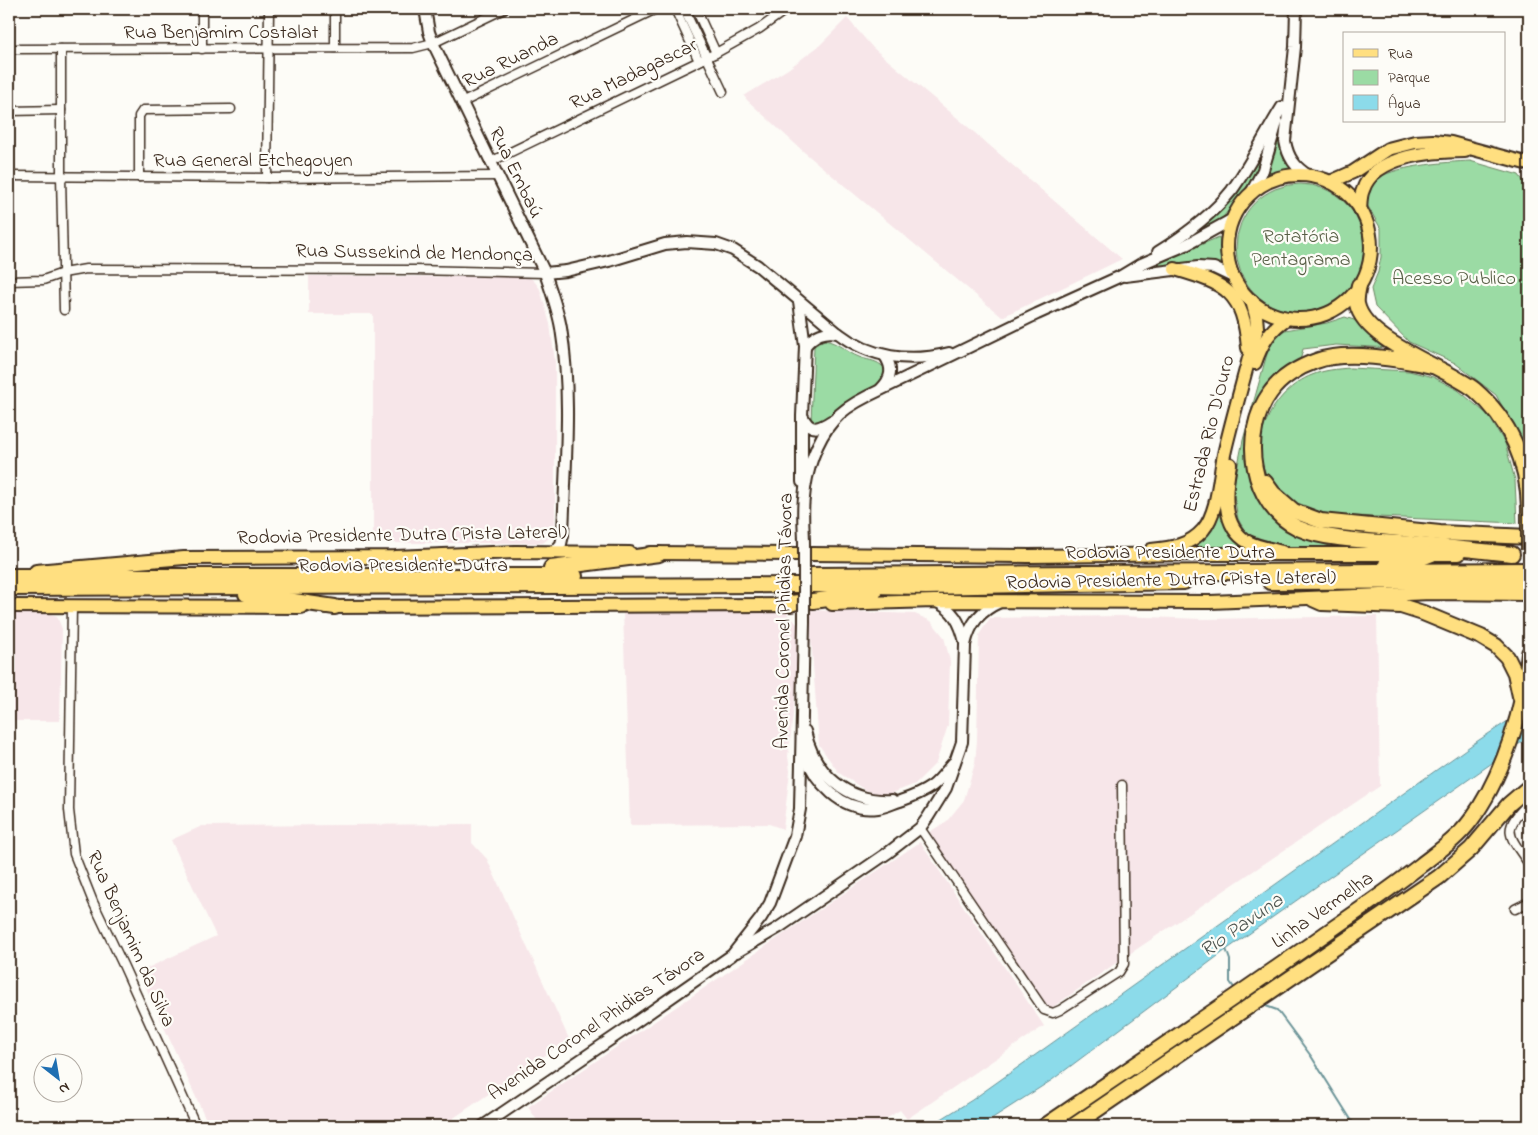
<svg xmlns="http://www.w3.org/2000/svg" width="1538" height="1135" font-family="'Indie Flower',sans-serif">
<rect width="100%" height="100%" fill="#fdfcf7"/>
<filter id="ink" filterUnits="userSpaceOnUse"><feTurbulence type="fractalNoise" baseFrequency=".02" numOctaves="2"/><feDisplacementMap in="SourceGraphic" scale="10" xChannelSelector="R" yChannelSelector="G"/><feConvolveMatrix kernelMatrix="1 2 1 2 8 2 1 2 1" color-interpolation-filters="sRGB"/></filter>
<g filter="url(#ink)">
<g fill="#f7e6e9">
<polygon points="847,18 873,48 961,121 1122,259 1002,317 804,152 747,100 744,96 788,69 819,46"/>
<polygon points="309,276 520,277 529,277 535,282 540,289 550,324 555,362 555,530 554,534 543,543 373,543 373,314 309,314"/>
<polygon points="809,610 915,614 931,621 944,637 950,661 948,725 936,763 915,784 890,794 876,793 865,790 839,773 819,745"/>
<polygon points="623,611 785,611 798,625 798,673 788,756 790,771 783,829 769,824 630,825"/>
<polygon points="9,612 43,612 57,616 62,629 60,721 9,721"/>
<polygon points="1119,616 1203,619 1377,616 1380,786 1119,961 1050,1009 928,833 947,821 964,800 975,763 977,740 979,635 990,618"/>
<polygon points="472,824 472,843 487,859 569,1039 442,1126 209,1126 139,972 216,936 171,840 202,826"/>
<polygon points="920,842 1044,1026 907,1119 900,1110 875,1126 541,1126 528,1107"/>
</g>
<g fill="#9bdba4" stroke="#6b8261">
<polygon points="1278,128 1283,153 1294,172 1281,172 1262,178 1275,154"/>
<polygon points="1265,151 1256,175 1224,216 1214,227 1184,240 1238,189"/>
<path d="M1470,161L1519,175L1529,189V455L1496,395L1455,363L1409,342L1375,307L1371,289L1378,272L1381,257V229L1366,203C1368,196 1370,187 1375,181C1389,166 1448,162 1470,161Z"/>
<circle cx="1300" cy="248" r="64"/>
<polygon points="1219,237 1223,267 1206,262 1146,268"/>
<polygon points="1345,317 1360,322 1390,348 1336,345 1303,349 1301,357 1295,365 1269,386 1248,461 1255,494 1270,515 1291,531 1313,541 1340,549 1279,546 1258,541 1246,533 1238,519 1233,490 1243,440 1267,354 1275,337 1285,330 1327,323"/>
<path d="M824,340C838,342 846,352 859,357C866,360 875,360 881,365C886,369 888,373 887,379L843,408L820,425L811,422L814,346Z"/>
<path d="M1350,368L1409,371L1433,377L1458,390L1488,415L1505,443L1515,480L1517,523L1332,515C1309,510 1287,503 1272,483C1243,446 1273,390 1312,375C1324,370 1337,369 1350,368Z"/>
<path d="M1222,504L1246,547H1194C1212,533 1215,525 1222,504Z"/>
</g>
<polygon fill="#8cdbea" stroke="#6c9498" points="1529,707 1529,737 1226,950 1052,1080 980,1126 930,1126 972,1100 1473,744"/>
<g fill="none" stroke-linecap="round" stroke-linejoin="round">
<g stroke="#6c9498" stroke-width="2">
<polyline points="1226,949 1230,960 1230,982 1235,989"/>
<polyline points="1263,1005 1277,1010 1311,1056 1355,1126"/>
</g>
<g stroke="#3b2a1e" stroke-width="11">
<g id="minor">
<polyline points="202,9 202,49"/>
<polyline points="335,9 335,48"/>
<polyline points="675,9 699,61"/>
<polyline points="684,9 723,92"/>
<polyline points="696,9 716,53"/>
<polyline points="9,49 413,48 433,43 504,9"/>
<polyline points="61,49 61,176 64,310"/>
<polyline points="461,103 656,9"/>
<polyline points="9,111 61,110"/>
<polyline points="490,162 716,53 759,29 787,9"/>
<polyline points="9,176 267,178 497,176"/>
<polyline points="139,177 139,116 143,110 231,109"/>
<polyline points="267,178 269,9"/>
<polyline points="9,281 43,280 63,273 86,269 414,270 545,273"/>
<polyline points="72,606 69,810 74,854 93,902 124,967 196,1126"/>
<path d="M1529,803C1501,830 1508,834 1529,864"/>
<polyline points="920,828 1044,1010 1053,1013 1060,1010 1119,972 1124,964 1122,785"/>
<polyline points="1515,909 1529,902"/>
</g>
</g>
<g stroke="#3b2a1e" stroke-width="14">
<g id="tertiary">
<path d="M425,9L429,32L433,43L545,273C551,291 558,310 561,328C572,395 565,468 563,535L561,544L554,552"/>
<path d="M1296,9L1295,47L1285,141C1288,158 1295,167 1309,176"/>
<polyline points="1251,193 1263,170 1277,122"/>
<path d="M1158,252C1185,235 1212,215 1232,190C1251,164 1265,134 1282,107"/>
<path d="M545,273L566,271L609,261L665,244L687,242L716,244L733,250L758,266L838,333C870,358 910,363 949,353"/>
<polyline points="1125,276 1198,267 1214,268 1233,277"/>
<polyline points="799,301 805,346 802,416 802,482"/>
<path d="M805,346C814,335 824,330 838,333"/>
<path d="M881,389C892,378 893,368 885,356"/>
<path d="M803,417C810,432 819,429 831,421"/>
<path d="M804,544C804,529 802,513 804,498C806,472 816,440 834,420C843,409 856,402 868,396L1037,314L1121,276L1141,264L1186,245L1233,219"/>
<path d="M935,601C954,610 960,622 965,642"/>
<path d="M805,731C814,774 848,803 892,800"/>
<path d="M804,751C814,782 842,813 878,808C886,807 893,803 900,801C912,797 922,793 932,786C940,780 946,771 953,763"/>
<path d="M737,952L778,928L889,852L920,828L928,817L946,788L962,742L965,645C970,623 980,611 1000,602"/>
<polyline points="483,1126 623,1031 732,955 761,918 770,903 795,836 800,809 804,622"/>
</g>
</g>
<g stroke="#3b2a1e" stroke-width="16">
<g id="primary">
<circle cx="1299" cy="247" r="72"/>
<polyline points="1330,182 1353,172 1388,149 1415,142 1433,141 1451,143 1529,164"/>
<path d="M1360,209C1361,203 1360,196 1363,190C1374,155 1435,151 1465,151"/>
<path d="M1175,269C1227,284 1243,292 1248,348"/>
<path d="M1255,363C1262,343 1270,329 1288,318"/>
<path d="M1230,464C1225,490 1221,527 1248,542C1258,547 1271,549 1282,552"/>
<path d="M1151,550C1171,548 1189,546 1203,530C1219,511 1219,474 1225,450C1235,408 1247,368 1257,327L1256,316L1252,301"/>
</g>
</g>
<g stroke="#3b2a1e" stroke-width="16">
<g id="trunk">
<polyline points="650,553 797,554"/>
<polyline points="811,554 1029,556 1200,554 1459,554"/>
<polyline points="36,571 184,558 395,557 515,552 630,553"/>
<polyline points="832,604 934,601 1210,602 1431,593 1529,594"/>
<polyline points="9,606 301,607"/>
<polyline points="326,607 791,605"/>
</g>
</g>
<g stroke="#3b2a1e" stroke-width="18">
<g id="motorway">
<path d="M1359,285C1358,291 1356,297 1357,304C1365,342 1446,367 1475,390C1510,420 1528,462 1529,508"/>
<path d="M1432,366C1401,359 1345,350 1316,361C1299,367 1280,378 1270,393C1240,434 1250,505 1298,528C1325,540 1369,541 1399,543C1437,546 1474,550 1512,554"/>
<polyline points="1265,482 1273,493 1294,511 1321,521 1440,533 1529,537"/>
<polyline points="1386,564 1419,559 1432,554"/>
<polyline points="551,568 659,554"/>
<polyline points="812,575 1529,570"/>
<polyline points="9,576 575,576"/>
<polyline points="1270,582 1529,581"/>
<polyline points="812,585 926,587 1184,582"/>
<polyline points="9,588 798,585"/>
<polyline points="246,594 335,607"/>
<polyline points="1313,599 1322,603 1401,606 1423,613 1481,637 1496,646 1507,657 1515,673 1520,696"/>
<polyline points="813,601 874,593"/>
<polyline points="783,604 799,602"/>
<path d="M1045,1126C1142,1060 1239,995 1335,927C1364,907 1393,887 1421,865C1439,851 1458,838 1471,820C1503,777 1525,706 1529,653"/>
<polyline points="1073,1126 1439,877 1471,849 1509,804 1529,787"/>
</g>
</g>
<use href="#minor" stroke="#fdfcf7" stroke-width="8"/>
<use href="#tertiary" stroke="#fdfcf7" stroke-width="10"/>
<use href="#primary" stroke="#ffdf80" stroke-width="12"/>
<use href="#trunk" stroke="#ffdf80" stroke-width="12"/>
<use href="#motorway" stroke="#ffdf80" stroke-width="14"/>
<g stroke="#3b2a1e" stroke-width="14" stroke-linecap="butt">
<polyline id="tertiary-bridge" points="804,544 804,622"/>
</g>
<g stroke="#3b2a1e" stroke-width="18" stroke-linecap="butt">
<polyline id="motorway-bridge" points="1529,508 1529,550"/>
</g>
<use href="#tertiary-bridge" stroke="#fdfcf7" stroke-width="10"/>
<use href="#motorway-bridge" stroke="#ffdf80" stroke-width="14"/>
</g>
</g>
<g text-anchor="middle" dominant-baseline="central" stroke-width="4.5" stroke-linejoin="round" paint-order="stroke">
<g font-size="20" fill="#3b2a1e" stroke="#fdfcf7">
<text x="221" y="33">Rua Benjamim Costalat</text>
<text transform="translate(511 61) rotate(-26)">Rua Ruanda</text>
<text transform="translate(634 75) rotate(-26)">Rua Madagascar</text>
<text x="253" y="161">Rua General Etchegoyen</text>
<text transform="translate(515 173) rotate(64)">Rua Embaú</text>
<text transform="translate(414 254) rotate(1)">Rua Sussekind de Mendonça</text>
<text transform="translate(1210 434) rotate(-76)">Estrada Rio D'Ouro</text>
<text transform="translate(402 536) rotate(-1)">Rodovia Presidente Dutra (Pista Lateral)</text>
<text x="1170" y="553">Rodovia Presidente Dutra</text>
<text x="403" y="566">Rodovia Presidente Dutra</text>
<text transform="translate(1171 581) rotate(-1)">Rodovia Presidente Dutra (Pista Lateral)</text>
<text transform="translate(785 621) rotate(-89)">Avenida Coronel Phidias Távora</text>
<text transform="translate(1323 911) rotate(-35)">Linha Vermelha</text>
<text transform="translate(130 939) rotate(66)">Rua Benjamim da Silva</text>
<text transform="translate(597 1025) rotate(-34)">Avenida Coronel Phidias Távora</text>
</g>
<g font-size="20" fill="#585f46" stroke="#fdfcf7">
<text x="1301" y="237">Rotatória<tspan x="1301" dy="23">Pentagrama</tspan></text>
<text x="1454" y="279">Acesso Publico</text>
</g>
<g font-size="21" font-style="italic" fill="#4f5651" stroke="#fdfcf7">
<text transform="translate(1242 926) rotate(-35)">Rio Pavuna</text>
</g>
</g>
<rect width="1538" height="1135" fill="none" stroke="#fdfcf7" stroke-width="30"/>
<rect x="15" y="15" width="1508" height="1105" fill="none" stroke="#3b2a1e" stroke-width="2" filter="url(#ink)"/>
<rect x="1343" y="32" width="162" height="90" fill="#fdfcf7" stroke="#afa8a0"/>
<rect x="1353" y="49" width="25" height="8" fill="#ffdf80" stroke="#afa8a0"/>
<text x="1388" y="58" font-size="15" fill="#3b2a1e">Rua</text>
<rect x="1353" y="70" width="25" height="15" fill="#9bdba4" stroke="#afa8a0"/>
<text x="1388" y="82" font-size="15" fill="#3b2a1e">Parque</text>
<rect x="1353" y="95" width="25" height="15" fill="#8cdbea" stroke="#afa8a0"/>
<text x="1388" y="108" font-size="15" fill="#3b2a1e">Água</text>
<g transform="translate(58 1078) rotate(149)"><circle r="24" fill="#fdfcf7" stroke="#afa8a0"/>
<path d="M0-4L9 19L0 12L-9 19Z" fill="#1f6fb2"/>
<text y="-8" font-size="14" font-weight="bold" text-anchor="middle" fill="#3b2a1e">N</text>
</g>
</svg>
